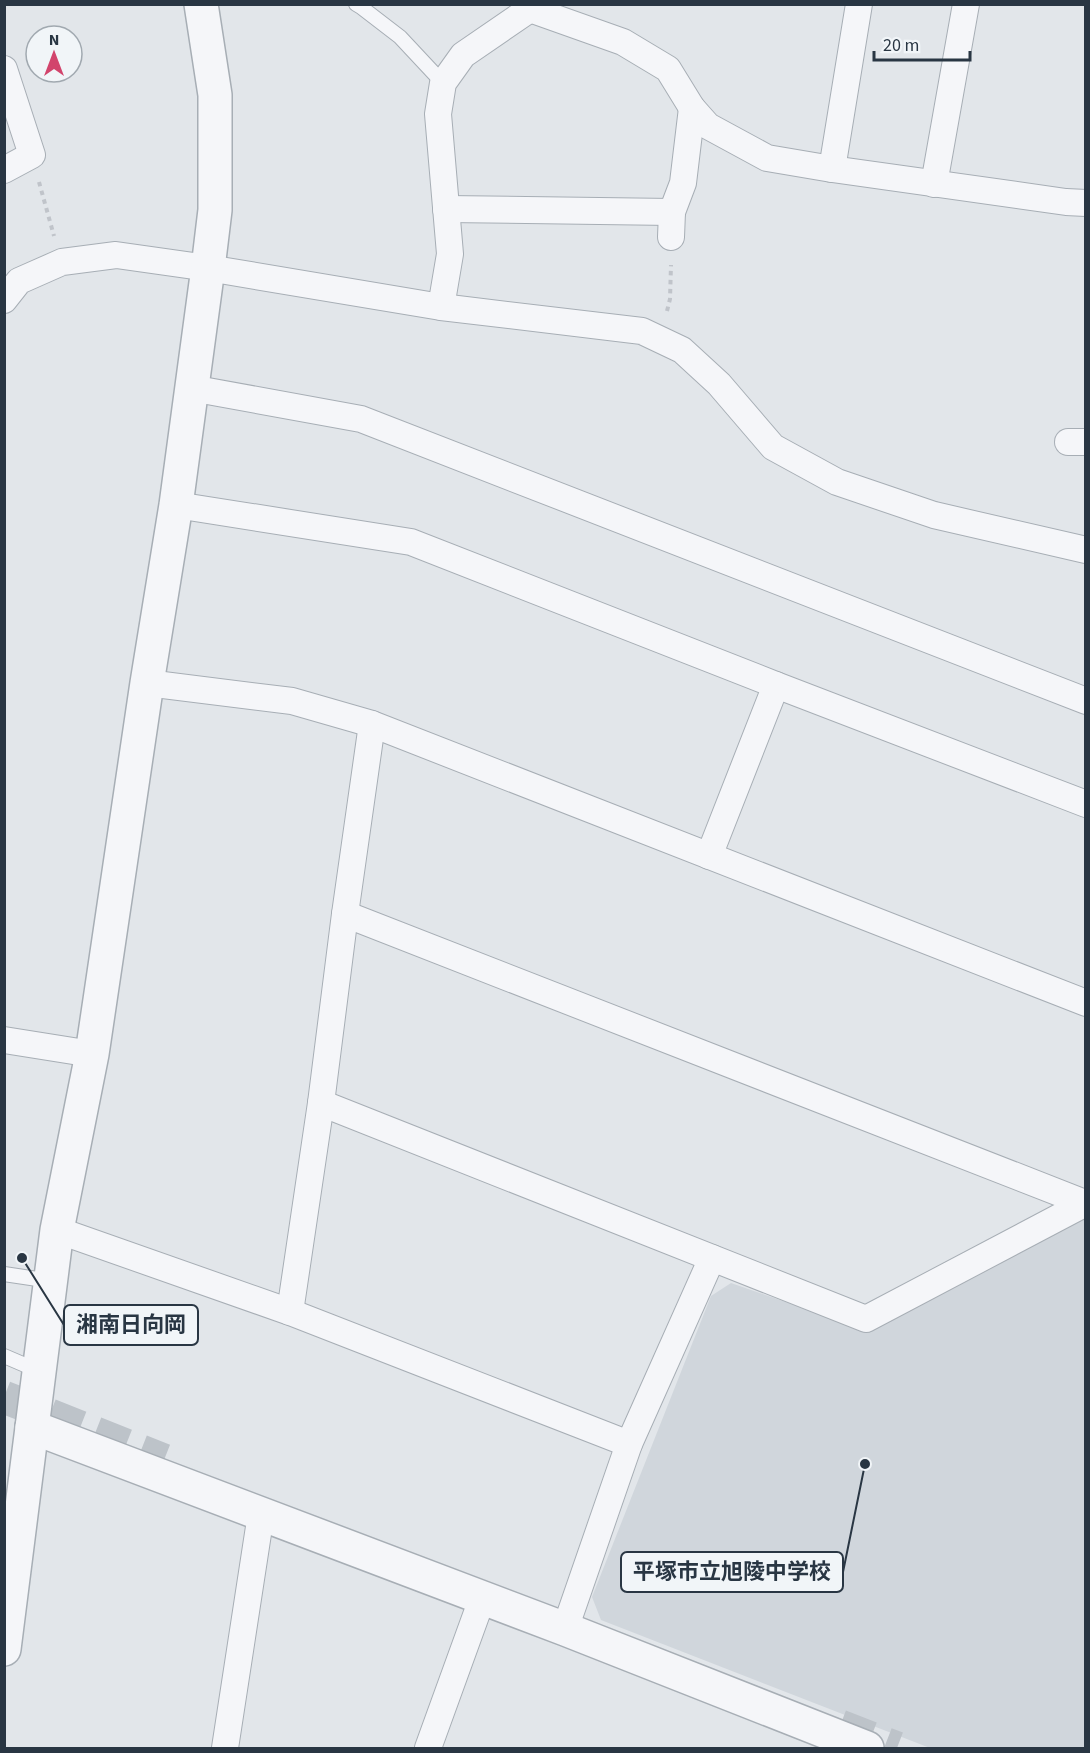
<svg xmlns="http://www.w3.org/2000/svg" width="1090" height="1753" font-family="'Source Sans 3','Noto Sans JP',sans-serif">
<rect width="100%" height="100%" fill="#e2e6ea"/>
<polygon fill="#d0d6dc" points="1085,1217 1085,1748 930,1748 601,1620 592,1597 711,1296 731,1283 869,1331"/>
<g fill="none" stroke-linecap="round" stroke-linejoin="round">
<g stroke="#bdc3c9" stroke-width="33" stroke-dasharray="33 16" stroke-linecap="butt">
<polyline points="4,1397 164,1460"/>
<polyline points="840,1726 897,1748"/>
</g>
<g stroke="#a7aeb5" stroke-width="16">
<g id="service">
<polyline points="356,4 361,7 400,37 443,83"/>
<polyline points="4,1274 51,1281"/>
<polyline points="4,1356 39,1371"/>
</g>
</g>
<g stroke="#a7aeb5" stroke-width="28">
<g id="minor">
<polyline points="530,9 623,42 668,69 692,108 708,126 767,158 832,169 1066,202 1086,203"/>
<polyline points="4,69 32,155 4,170"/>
<polyline points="832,169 859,4"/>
<polyline points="934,184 966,4"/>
<polyline points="446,209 672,212"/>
<polyline points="671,237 672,212 683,183 692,108"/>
<polyline points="4,300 19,281 62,262 116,255 208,268 441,307 642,331 682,350 719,384 773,447 837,482 934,515 1086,550"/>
<polyline points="441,307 450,254 438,114 443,83 463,55 530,9"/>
<polyline points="191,388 361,419 1086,701"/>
<polyline points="1068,442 1086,442"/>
<polyline points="176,505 411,542 776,685 1086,804"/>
<polyline points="147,683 292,701 372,724 1086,1003"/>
<polyline points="709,856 776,685"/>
<polyline points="345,914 1085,1203"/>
<polyline points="4,1040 92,1054"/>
<polyline points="321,1103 866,1319 1086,1203"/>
<polyline points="57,1230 290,1312 629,1444"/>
<polyline points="290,1312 321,1103 345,914 372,724"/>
<polyline points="565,1629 629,1444 712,1258"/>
<polyline points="225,1748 261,1514"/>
<polyline points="428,1748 482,1599"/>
</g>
</g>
<g stroke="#a7aeb5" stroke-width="36">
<g id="tertiary">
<polyline points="32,1427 565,1629 867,1748"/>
<polyline points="4,1649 57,1230 92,1054 147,683 176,505 208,268 215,210 215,95 201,4"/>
</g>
</g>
<g stroke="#c0c4ca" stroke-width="4" stroke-dasharray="4.5 4.5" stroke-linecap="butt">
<polyline points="39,182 54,236"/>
<polyline points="667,311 670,299 671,265"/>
</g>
<use href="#service" stroke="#f5f6f9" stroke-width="14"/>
<use href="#minor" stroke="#f5f6f9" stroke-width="26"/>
<use href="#tertiary" stroke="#f5f6f9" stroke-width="33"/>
</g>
<path fill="none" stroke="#293643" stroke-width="2" d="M22 1258L64 1325M865 1464L843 1572"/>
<g fill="#293643" stroke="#f1f5f8" stroke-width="2">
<circle cx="22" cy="1258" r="6"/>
<circle cx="865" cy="1464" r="6"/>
</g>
<g fill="#f1f5f8" stroke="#293643" stroke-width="2">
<rect x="64" y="1305" width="134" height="40" rx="6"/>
<rect x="621" y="1552" width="222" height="40" rx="6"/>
</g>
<g font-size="22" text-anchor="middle" font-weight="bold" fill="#293643">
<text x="131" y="1332">湘南日向岡</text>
<text x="732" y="1579">平塚市立旭陵中学校</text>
</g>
<rect width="1090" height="1753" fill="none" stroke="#293643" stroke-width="12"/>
<g transform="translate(54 54)"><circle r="28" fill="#f1f5f8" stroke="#a1a9b0" stroke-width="1.5"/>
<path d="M0-4.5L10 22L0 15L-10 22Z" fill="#d2446c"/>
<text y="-9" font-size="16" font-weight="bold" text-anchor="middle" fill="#293643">N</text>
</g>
<path d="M874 51v9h96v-9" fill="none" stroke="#293643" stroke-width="3"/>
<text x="883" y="51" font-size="18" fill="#293643" stroke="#f1f5f8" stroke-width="4.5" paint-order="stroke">20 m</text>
</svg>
